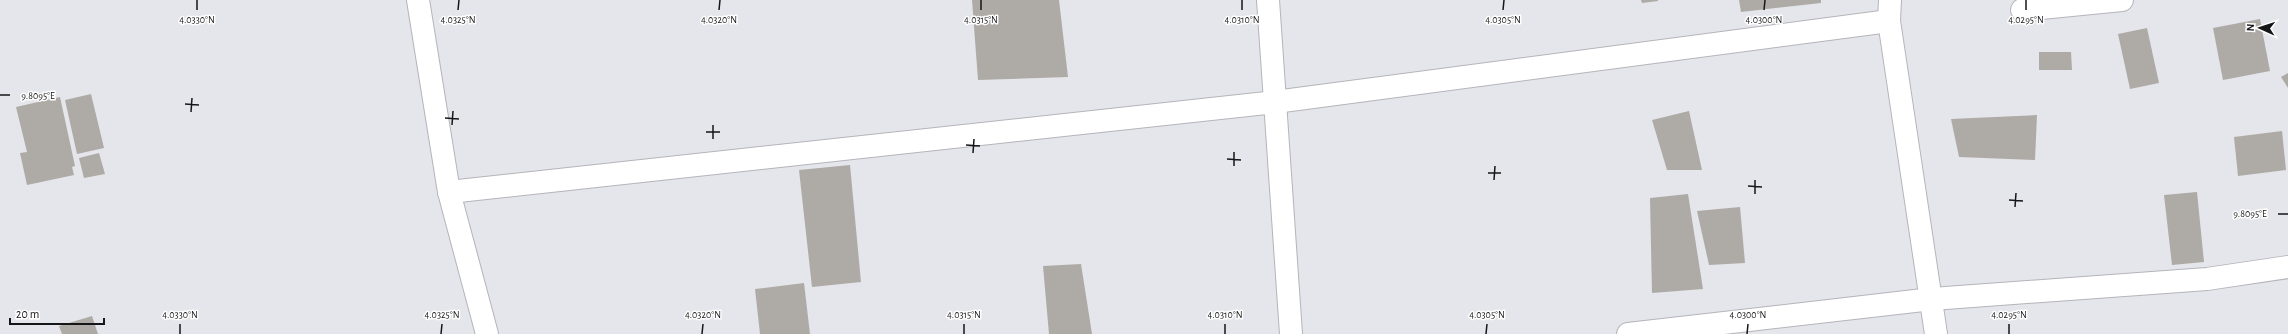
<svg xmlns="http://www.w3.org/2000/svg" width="2288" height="334" font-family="'Alegreya Sans',sans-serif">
<rect width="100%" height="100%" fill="#e5e6eb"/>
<g fill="#aeaaa6">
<polygon points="972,0 1059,0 1068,77 978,80"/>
<polygon points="1641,0 1658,0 1658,1 1642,3"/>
<polygon points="1739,0 1821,0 1821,3 1741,12"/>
<polygon points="2260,19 2270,71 2223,80 2213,28"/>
<polygon points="2147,28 2159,83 2130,89 2118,34"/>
<polygon points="2039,52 2071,52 2072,70 2039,70"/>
<polygon points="2288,73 2288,88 2281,77"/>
<polygon points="91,94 104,148 77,154 65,100"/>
<polygon points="60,97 75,166 72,167 74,175 27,185 20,153 27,152 16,107"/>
<polygon points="1689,111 1702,170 1667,170 1652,120"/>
<polygon points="2037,115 2035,160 1959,157 1951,119"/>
<polygon points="2282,131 2286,170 2238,176 2234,137"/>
<polygon points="99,153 105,174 84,178 79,158"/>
<polygon points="850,165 861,282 812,287 799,170"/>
<polygon points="2197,192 2204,262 2172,265 2164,195"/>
<polygon points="1688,194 1703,289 1652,293 1650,198"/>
<polygon points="1740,207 1745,263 1709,265 1697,211"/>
<polygon points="1081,264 1092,334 1049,334 1043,266"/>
<polygon points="804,283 810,334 760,334 755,289"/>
<polygon points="92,316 98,334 62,334 59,326"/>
</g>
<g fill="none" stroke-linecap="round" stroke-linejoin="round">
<g stroke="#b4b4ba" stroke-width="24">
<g id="minor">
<polyline points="418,0 449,192 487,334"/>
<polyline points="1268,0 1291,334"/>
<polyline points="1890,0 1889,21 1936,334"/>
<polyline points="2022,10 2122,0"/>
<polyline points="449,192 1275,102 1889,21"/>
<polyline points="1628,334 1932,299 2207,279 2288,267"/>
</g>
</g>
<use href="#minor" stroke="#fff" stroke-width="22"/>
</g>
<path fill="none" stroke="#161618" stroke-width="1.5" d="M197,10V0M458,10L459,0M719,10L720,0M981,10V0M1242,10V0M1503,10L1504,0M1764,10L1765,0M2026,10V0M0,95H10M185,104L199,105M191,112L192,98M445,118L459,119M452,125L453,111M706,132H720M713,139V125M966,145L980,146M973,153L974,139M1227,159L1241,160M1234,166V152M1488,173H1501M1494,180L1495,166M1748,186L1762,187M1755,194V180M2009,200L2023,201M2015,207L2016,193M2278,214H2288M180,334V324M441,334L442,324M702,334L703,324M964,334V324M1225,334V324M1486,334L1487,324M1747,334L1748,324M2009,334V324"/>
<g font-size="10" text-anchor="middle" fill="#161618" stroke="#fff" stroke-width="3" stroke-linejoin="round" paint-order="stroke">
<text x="197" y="23">4.0330°N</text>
<text x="458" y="23">4.0325°N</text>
<text x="719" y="23">4.0320°N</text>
<text x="981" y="23">4.0315°N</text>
<text x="1242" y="23">4.0310°N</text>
<text x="1503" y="23">4.0305°N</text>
<text x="1764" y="23">4.0300°N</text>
<text x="2026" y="23">4.0295°N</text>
<text x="38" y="99">9.8095°E</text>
<text x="2250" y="217">9.8095°E</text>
<text x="180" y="318">4.0330°N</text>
<text x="442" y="318">4.0325°N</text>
<text x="703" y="318">4.0320°N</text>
<text x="964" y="318">4.0315°N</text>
<text x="1225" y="318">4.0310°N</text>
<text x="1487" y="318">4.0305°N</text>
<text x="1748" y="318">4.0300°N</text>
<text x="2009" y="318">4.0295°N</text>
</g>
<g transform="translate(2260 28) rotate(273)" stroke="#ffffff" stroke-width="3" paint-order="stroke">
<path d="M0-3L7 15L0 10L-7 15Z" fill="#161618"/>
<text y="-6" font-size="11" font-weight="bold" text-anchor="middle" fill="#161618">N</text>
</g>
<path d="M10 318v6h94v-6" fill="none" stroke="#161618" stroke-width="2"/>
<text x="16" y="318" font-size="12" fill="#161618" stroke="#ffffff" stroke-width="3" paint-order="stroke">20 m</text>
</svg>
